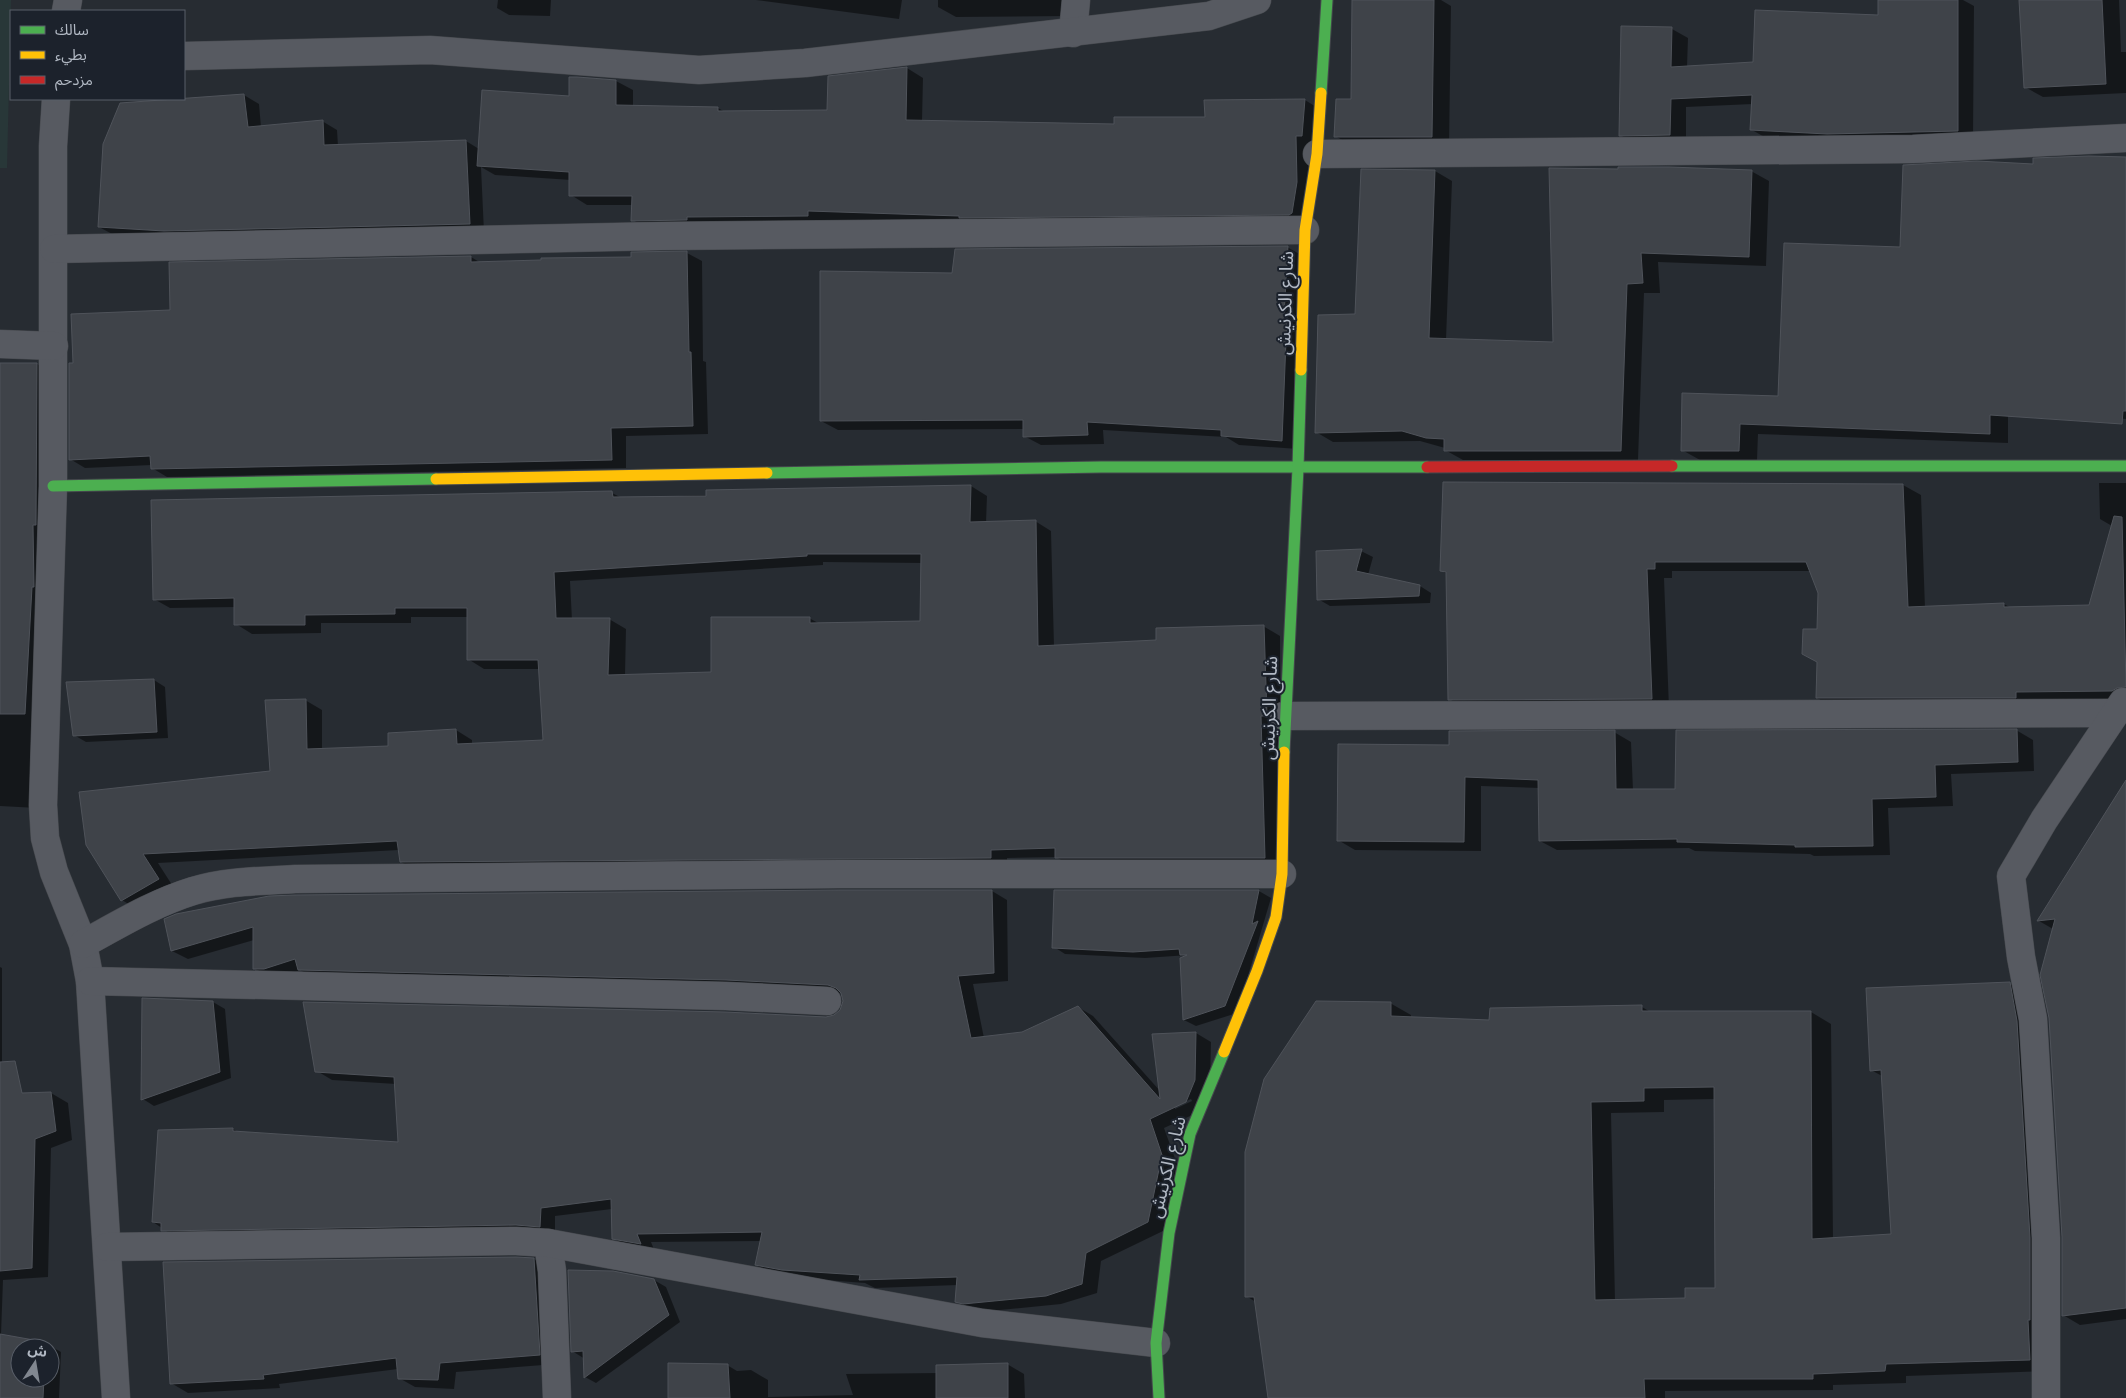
<svg xmlns="http://www.w3.org/2000/svg" width="2126" height="1398" font-family="Figtree,'Noto Sans Arabic',sans-serif">
<rect width="100%" height="100%" fill="#272c32"/>
<polygon fill="#283738" points="0,0 11,0 7,168 0,168"/>
<g fill="#0007" fill-rule="evenodd">
<polygon points="498,0 551,0 550,16 509,15 497,8"/>
<polygon points="756,0 902,0 899,19"/>
<polygon points="938,0 1069,0 1069,16 956,17 938,7"/>
<polygon points="1354,0 1441,0 1451,6 1449,147 1353,146 1335,136 1352,100"/>
<polygon points="1879,0 1963,0 1974,6 1973,140 1768,139 1752,130 1753,104 1686,107 1686,144 1636,144 1620,135 1672,29 1688,38 1687,67 1754,63 1879,16"/>
<polygon points="2020,0 2119,0 2121,52 2126,52 2126,93 2043,97 2025,87"/>
<polygon points="907,68 923,78 922,121 1115,126 1206,118 1305,100 1321,110 1308,222 974,225 824,220 824,225 649,230 633,220 633,205 587,205 571,195 571,180 495,175 481,167 484,232 114,235 99,227 244,95 259,104 261,127 322,121 337,130 338,146 466,141 479,149 571,97 577,78 616,81 633,90 633,106 718,108 725,112 828,112"/>
<polygon points="2126,158 2126,419 2008,409 2008,443 1758,434 1757,460 1700,460 1682,450 1780,398 1901,249 2034,165"/>
<polygon points="1550,169 1751,171 1769,181 1766,266 1658,262 1660,293 1644,293 1638,460 1463,460 1445,450 1445,448 1420,441 1333,442 1316,432 1357,315 1435,171 1452,181 1446,340 1555,343"/>
<polygon points="1287,247 1303,256 1298,449 1239,445 1226,437 1103,430 1104,444 1041,445 1024,436 1024,429 838,430 821,421 953,275"/>
<polygon points="687,253 702,261 703,361 706,362 708,434 626,436 626,468 167,477 152,468 152,465 85,468 70,459 75,364 171,311 471,257 481,263 632,258"/>
<polygon points="0,364 37,364 53,374 37,808 0,806"/>
<polygon points="2099,483 2126,483 2126,701 1835,708 1817,698 1819,593 1811,571 1672,571 1672,578 1664,578 1669,708 1467,709 1449,699 1447,574 1442,571 1444,484 1903,485 1921,495 1925,608 2004,604 2011,608 2090,607 2112,526 2100,519"/>
<path d="M971,486L987,496L986,523L1035,521L1051,531L1054,646L1157,641L1263,626L1280,636L1281,867H1073L1056,857L1007,858V867L417,871L401,862L399,850L158,863L174,888L138,910L122,900L87,844L272,772L305,700L322,710V750L390,747L456,730L472,740V744L544,741L539,669H484L468,659V617H411V623H321V633L252,634L236,624V607L170,608L154,599L612,493L622,498ZM823,562L922,563L921,622L820,624L809,618L712,673L625,675L626,629L609,619L572,620L570,581L823,565Z"/>
<polygon points="1361,551 1373,557 1368,575 1420,586 1431,593 1430,603 1330,606 1318,599"/>
<polygon points="154,680 165,687 168,738 86,742 74,735"/>
<polygon points="2016,730 2033,740 2034,771 1951,774 1953,806 1888,808 1890,855 1814,856 1810,854 1695,851 1689,848 1557,850 1540,841 1540,788 1481,786 1481,851 1355,850 1338,840 1450,747 1614,732 1631,742 1633,790 1676,790"/>
<polygon points="2126,782 2126,1319 2080,1325 2063,1315 2063,1237 2053,929 2039,921"/>
<path d="M992,891L1007,900L1008,981L973,984L984,1038L1022,1034L1078,1007L1093,1016L1161,1092L1196,1033L1211,1042L1210,1089L1201,1111L1164,1128L1177,1164L1163,1231L1101,1261L1097,1293L1061,1304L979,1312L971,1310L956,1301L958,1285L875,1288L865,1283L798,1278L771,1273L756,1265L761,1241L651,1242L655,1252L628,1247L613,1238L612,1209L555,1216V1235L178,1239L153,1222L233,1129L238,1132L400,1143L396,1084L332,1080L317,1071L826,1018L834,1016L841,1011L844,1001L842,993L742,988L314,978L300,970L280,977H269L254,968V940L188,959L172,951L165,920ZM1191,1099L1192,1101L1175,1109V1106Z"/>
<polygon points="1055,891 1259,891 1271,898 1237,1013 1196,1026 1184,1020 1189,955 1145,958 1065,954 1054,947"/>
<path d="M0,967L2,968V1095L51,1093L68,1103L72,1140L51,1148L48,1277L3,1280L1,1335L45,1343L61,1352L59,1398H0ZM20,1348H50V1378H20Z"/>
<path d="M2010,984L2031,996L2051,1371L1906,1376V1383L1833,1385V1390L1665,1391V1398H1269L1256,1302L1246,1296L1390,1003L1411,1015V1018L1491,1021L1642,1007L1652,1013L1811,1012L1831,1024L1833,1239L1892,1235L1882,1076L1871,1070ZM1715,1099L1716,1289L1687,1299L1615,1301L1611,1113L1664,1112V1100Z"/>
<polygon points="143,999 213,1002 225,1009 231,1078 154,1106 143,1099"/>
<polygon points="534,1259 551,1269 556,1364 456,1372 454,1389 415,1387 399,1378 398,1369 279,1384 280,1388 188,1393 171,1383"/>
<polygon points="654,1280 666,1287 680,1322 596,1383 585,1377 585,1359 572,1351"/>
<polygon points="1007,1364 1024,1374 1025,1398 669,1398 727,1365 737,1371 751,1370 768,1380 768,1397 853,1395 846,1374 937,1373"/>
</g>
<g fill="#3f4349" stroke="#4f535a" fill-rule="evenodd">
<polygon points="1352,0 1434,0 1432,137 1334,137 1336,99 1351,99"/>
<polygon points="1878,0 1958,0 1958,131 1827,134 1750,130 1752,95 1671,99 1670,135 1619,136 1621,26 1672,27 1671,67 1753,62 1755,10 1878,15"/>
<polygon points="2019,0 2102,0 2106,84 2024,88"/>
<polygon points="907,67 906,120 1114,124 1114,117 1205,117 1204,100 1305,99 1302,136 1296,136 1297,182 1292,213 1289,215 959,218 959,216 808,211 808,216 687,217 687,220 631,221 632,196 569,196 569,172 477,166 482,90 569,96 569,77 577,77 616,80 616,105 718,107 718,111 827,110 828,76"/>
<polygon points="244,94 248,127 323,120 324,145 466,140 470,224 164,231 98,227 103,144 120,103"/>
<polygon points="2089,156 2126,157 2126,411 2123,411 2122,424 1990,415 1990,434 1740,424 1739,451 1681,451 1682,393 1778,396 1784,243 1900,247 1903,165 1977,161 2033,164 2033,158"/>
<polygon points="1618,167 1669,167 1752,170 1749,257 1641,253 1643,283 1627,284 1621,451 1444,451 1444,439 1426,438 1402,431 1315,433 1318,315 1355,314 1361,169 1435,170 1429,338 1553,342 1549,168 1618,169"/>
<polygon points="1288,246 1284,316 1287,315 1282,441 1221,436 1221,430 1087,422 1088,435 1023,437 1023,420 820,421 820,271 952,273 955,249"/>
<polygon points="687,251 689,352 691,352 693,426 611,428 612,460 151,469 150,456 69,460 69,363 73,363 71,314 170,310 169,262 471,256 471,262 541,260 541,258 631,257 631,252"/>
<polygon points="0,363 37,363 36,525 33,525 34,587 32,587 25,714 0,714"/>
<polygon points="1443,482 1903,484 1908,607 2004,603 2004,607 2089,605 2114,516 2122,517 2126,687 2117,688 2112,691 2016,692 2016,698 1816,698 1817,662 1802,654 1803,629 1817,629 1818,593 1806,562 1655,562 1655,569 1647,569 1652,699 1448,700 1446,572 1440,571"/>
<path d="M971,485L970,522L1036,520L1038,646L1156,640V628L1264,625L1267,716H1261L1265,858H1055V848L991,850V858L400,862L397,841L143,854L159,879L121,901L86,845L79,792L270,771L265,700L306,699L307,749L388,746V733L456,729L457,744L543,740L538,660H467V608H395V614L305,615V625H234V598L153,600L151,500L612,491L613,497L706,496V490ZM807,554H921L920,621L810,623V617H711V672L608,675L610,618H556L554,572L807,556Z"/>
<polygon points="1362,549 1356,571 1420,585 1419,596 1317,600 1316,551"/>
<polygon points="154,679 157,732 73,736 66,682"/>
<polygon points="2017,729 2018,762 1935,765 1936,797 1872,799 1873,846 1795,847 1795,845 1677,842 1677,839 1539,841 1538,780 1465,777 1464,842 1337,841 1338,744 1449,745 1449,731 1615,730 1616,789 1675,789 1676,730"/>
<polygon points="2126,780 2126,1308 2062,1316 2062,1237 2049,1018 2040,975 2055,919 2037,921"/>
<polygon points="840,890 992,890 994,973 958,976 971,1038 1022,1032 1078,1006 1160,1099 1152,1034 1196,1032 1195,1080 1186,1102 1150,1119 1162,1155 1148,1222 1086,1253 1082,1284 1046,1296 963,1304 955,1302 957,1277 859,1280 860,1275 782,1270 755,1265 762,1232 637,1234 641,1244 612,1239 611,1199 541,1208 540,1227 516,1225 161,1231 161,1223 152,1222 158,1130 233,1128 233,1131 398,1142 394,1077 315,1072 303,1002 725,1012 826,1017 834,1015 840,1010 843,1001 841,993 836,988 828,985 726,980 298,970 295,959 264,969 253,969 253,927 171,951 164,919 176,914 269,896 295,895"/>
<polygon points="1054,890 1259,890 1252,924 1258,921 1225,1006 1183,1020 1180,958 1187,955 1180,955 1179,949 1133,952 1052,948"/>
<path d="M2010,982L2017,1021L2030,1238V1320H2028L2030,1360L1886,1364L1885,1371L1813,1374V1379H1644L1645,1398H1268L1254,1297H1245V1152L1264,1079L1316,1001L1391,1002V1016L1489,1020L1490,1008L1642,1005V1011H1811L1812,1239L1891,1234L1881,1070L1870,1071L1866,988ZM1714,1087L1715,1288H1685V1298L1595,1300L1591,1102L1644,1101V1088Z"/>
<polygon points="142,998 213,1001 220,1072 141,1100"/>
<polygon points="15,1061 22,1093 51,1092 56,1131 35,1139 32,1268 0,1271 0,1062"/>
<polygon points="516,1257 534,1258 540,1355 440,1363 438,1380 398,1379 396,1358 263,1375 264,1379 170,1384 163,1262"/>
<polygon points="568,1270 613,1271 654,1279 669,1315 584,1378 583,1351 571,1352"/>
<polygon points="0,1334 45,1342 45,1348 20,1348 20,1378 44,1378 43,1398 0,1398"/>
<polygon points="668,1363 728,1364 730,1398 668,1398"/>
<polygon points="1008,1363 1008,1398 936,1398 936,1365"/>
</g>
<g fill="none" stroke-linecap="round" stroke-linejoin="round">
<g stroke="#45484d" stroke-width="29">
<g id="street">
<polyline points="66,11 68,0"/>
<polyline points="1073,33 1076,0"/>
<polyline points="184,56 430,50 699,70 805,63 1209,16 1257,0"/>
<polyline points="56,99 53,146 53,486 43,805 45,838 54,872 83,944 90,981 116,1398"/>
<polyline points="1317,154 1913,149 2126,138"/>
<polyline points="54,249 661,236 1305,230"/>
<polyline points="0,344 54,346"/>
<polyline points="1284,716 2115,713"/>
<path d="M83,944C118,925 154,903 193,891C225,881 261,881 295,879L840,874H1282"/>
<polyline points="90,981 726,996 827,1001"/>
<polyline points="548,1243 552,1271 557,1398"/>
<polyline points="107,1247 516,1241 548,1243 982,1323 1156,1343"/>
<polyline points="2046,1398 2046,1238 2033,1019 2021,957 2011,876 2044,820 2123,702"/>
</g>
</g>
<g stroke="#45484d" stroke-width="13">
<g id="fast">
<polyline points="1321,93 1327,0"/>
<polyline points="1672,466 2126,466"/>
<polyline points="767,473 1101,467 1427,467"/>
<polyline points="53,486 436,479"/>
<polyline points="1284,752 1298,468 1301,370"/>
<polyline points="1159,1398 1156,1343 1169,1233 1190,1134 1224,1052"/>
</g>
</g>
<g stroke="#45484d" stroke-width="13">
<g id="slow">
<polyline points="1301,370 1305,230 1317,154 1321,93"/>
<polyline points="436,479 767,473"/>
<polyline points="1224,1052 1257,971 1276,917 1282,874 1284,752"/>
</g>
</g>
<g stroke="#45484d" stroke-width="13">
<polyline id="jam" points="1427,467 1672,466"/>
</g>
<use href="#street" stroke="#575a61" stroke-width="28"/>
<use href="#fast" stroke="#4caf50" stroke-width="11"/>
<use href="#slow" stroke="#ffc107" stroke-width="11"/>
<use href="#jam" stroke="#c62828" stroke-width="11"/>
</g>
<g text-anchor="middle" dominant-baseline="central" stroke-width="4" stroke-linejoin="round" paint-order="stroke">
<g font-size="19" fill="#b1b8c3" stroke="#1c222c">
<text transform="translate(1285 303) rotate(-88)">شارع الكرنيش</text>
<text transform="translate(1269 708) rotate(-88)">شارع الكرنيش</text>
<text transform="translate(1167 1167) rotate(-76)">شارع الكرنيش</text>
</g>
</g>
<rect x="10" y="10" width="175" height="90" fill="#1c222c" stroke="#585e68"/>
<rect x="20" y="26" width="25" height="8" fill="#4caf50" stroke="#585e68"/>
<text x="55" y="35" font-size="15" fill="#b1b8c3">سالك</text>
<rect x="20" y="51" width="25" height="8" fill="#ffc107" stroke="#585e68"/>
<text x="55" y="60" font-size="15" fill="#b1b8c3">بطيء</text>
<rect x="20" y="76" width="25" height="8" fill="#c62828" stroke="#585e68"/>
<text x="55" y="85" font-size="15" fill="#b1b8c3">مزدحم</text>
<g transform="translate(35 1363) rotate(12)"><circle r="24" fill="#1c222c" stroke="#585e68"/>
<path d="M0-4L9 19L0 12L-9 19Z" fill="#818790"/>
<text y="-8" font-size="14" font-weight="bold" text-anchor="middle" fill="#b1b8c3">ش</text>
</g>
</svg>
